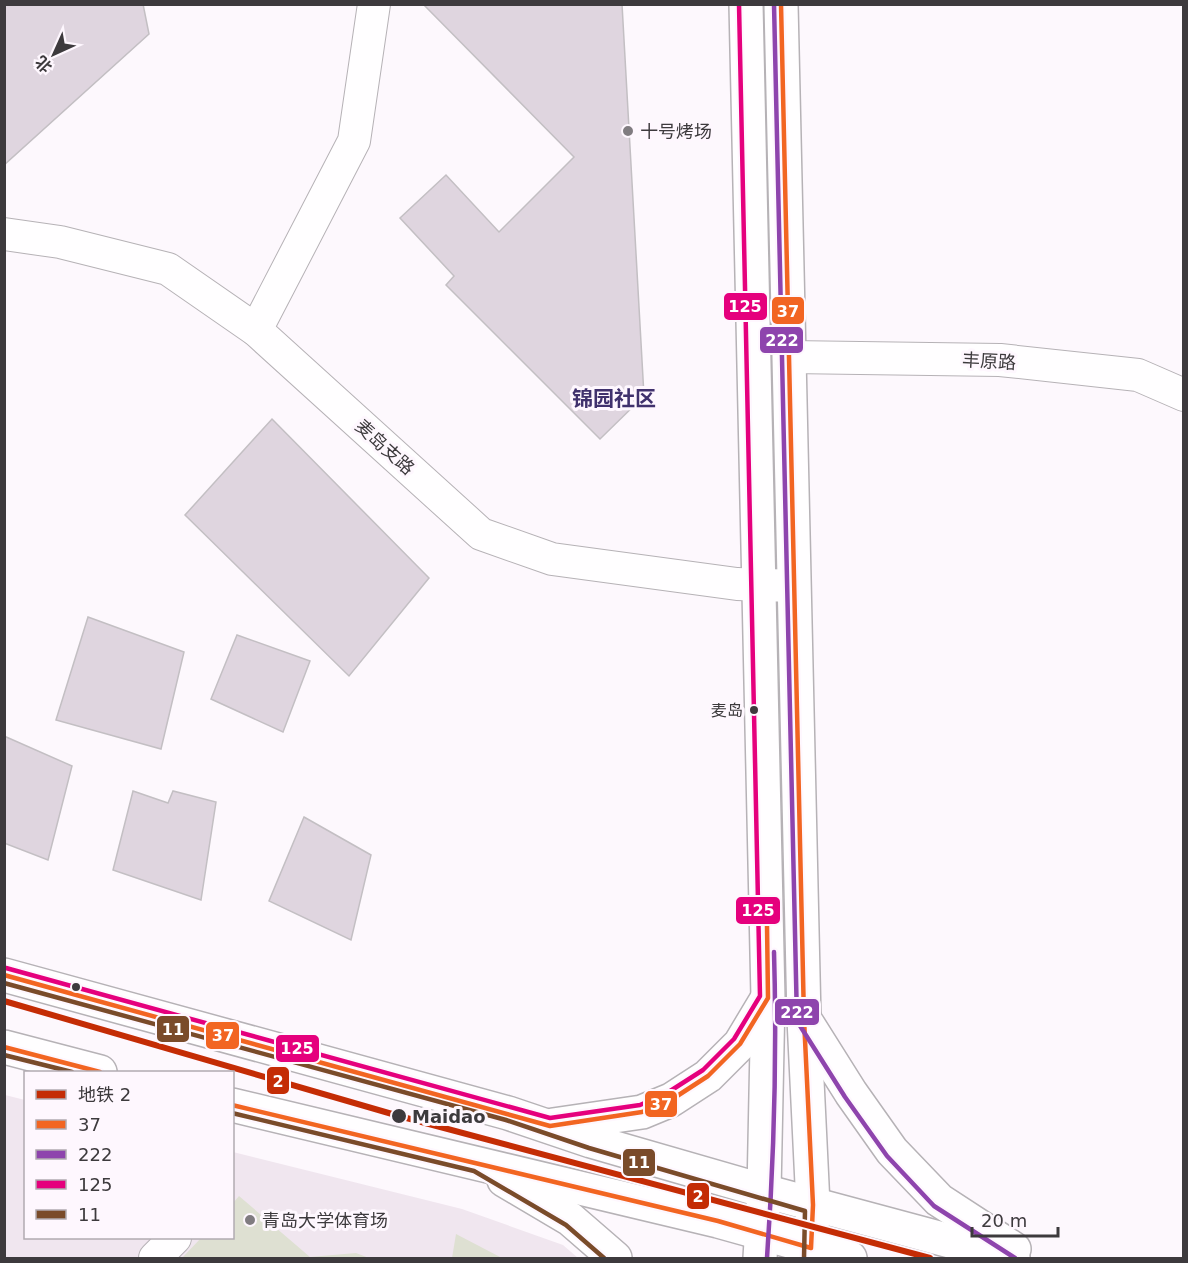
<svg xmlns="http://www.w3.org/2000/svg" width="1188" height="1263" font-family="'DejaVu Sans','Noto Sans SC',sans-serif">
<rect width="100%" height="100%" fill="#fdf8fd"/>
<polygon fill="#f0e6ef" points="5,1095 25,1100 26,1238 232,1238 233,1152 462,1209 563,1245 578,1258 5,1258"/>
<g fill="#dee0d2">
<polygon points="239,1196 310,1257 356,1253 369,1258 182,1258 201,1238 232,1238 233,1203"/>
<polygon points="456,1234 502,1258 452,1258"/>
</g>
<g fill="#dfd5df" stroke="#c3bfc3" stroke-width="1.5">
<polygon points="4,4 143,4 149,34 4,165"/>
<polygon points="423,4 622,4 644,396 600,439 446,285 454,276 400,218 446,175 499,232 574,157"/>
<polygon points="272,419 429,578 349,676 185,515"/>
<polygon points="88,617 184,652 161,749 56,720"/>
<polygon points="237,635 310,661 283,732 211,699"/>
<polygon points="4,736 72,766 48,860 4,843"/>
<polygon points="133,791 168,803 173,791 216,802 201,900 113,870"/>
<polygon points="304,817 371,855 351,940 269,901"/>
</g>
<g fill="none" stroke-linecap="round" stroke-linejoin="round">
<g stroke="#b6b2b6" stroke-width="34">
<g id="minor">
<polyline points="4,234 60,242 168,269 256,330 481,534 552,559 737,584 794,586"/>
<polyline points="256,330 354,141 374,4"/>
<polyline points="790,357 1000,360 1138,375 1184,395"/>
<polyline points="155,1258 175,1238"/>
</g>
</g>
<g stroke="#b6b2b6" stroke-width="36">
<g id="major">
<polyline points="746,4 768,998 764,1191 760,1258"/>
<polyline points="781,4 804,1019 813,1205 811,1258"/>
<polyline points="4,975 508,1113 591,1141 764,1191 1013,1258"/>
<polyline points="805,1020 851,1093 892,1151 939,1200 1014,1249"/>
<polyline points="4,1047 100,1072"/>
<polyline points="232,1105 718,1221 850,1258"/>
<polyline points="553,1125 642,1112 671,1100 708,1076 740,1044 767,999"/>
<polyline points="504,1180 570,1219 615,1258"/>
</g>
</g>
<use href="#minor" stroke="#fffeff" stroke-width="32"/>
<use href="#major" stroke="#fffeff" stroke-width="33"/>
<g stroke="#fef7fe" stroke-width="9">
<g id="bus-1">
<polyline points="4,975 550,1126 642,1112 671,1100 708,1076 740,1044 768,998 767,925"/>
<polyline points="4,1047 100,1072"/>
<polyline points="232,1105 718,1221 811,1248 813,1205 804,1019 781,4"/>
</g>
</g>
<g stroke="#fef7fe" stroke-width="9">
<g id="bus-2">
<polyline points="774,4 797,1021 845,1097 887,1156 934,1206 1015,1258"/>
<path d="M767,1258C774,1157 777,1054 774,952"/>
</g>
</g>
<g stroke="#fef7fe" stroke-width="9">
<polyline id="bus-3" points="6,968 550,1118 640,1105 667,1093 703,1070 734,1039 760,996 739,4"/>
</g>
<g stroke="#fef7fe" stroke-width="9">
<g id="bus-4">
<polyline points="4,983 506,1120 589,1148 805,1211 804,1258"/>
<polyline points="4,1055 72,1072"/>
<polyline points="232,1113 474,1171 566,1225 604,1258"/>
</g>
</g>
<use href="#bus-1" stroke="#f26522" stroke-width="4.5"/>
<use href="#bus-2" stroke="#8e44ad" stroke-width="4.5"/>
<use href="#bus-3" stroke="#e5007d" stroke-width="4.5"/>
<use href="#bus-4" stroke="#7a4b2a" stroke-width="4.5"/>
<g stroke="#fef7fe" stroke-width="10">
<polyline id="metro-1" points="4,1001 399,1116 930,1258"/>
</g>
<use href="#metro-1" stroke="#c42c05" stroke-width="6"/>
</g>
<g fill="#807c80" stroke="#fef7fe" stroke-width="2">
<circle cx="628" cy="131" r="6"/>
<circle cx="250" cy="1220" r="6"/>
</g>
<g fill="#3d3a3d" stroke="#fef7fe" stroke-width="2">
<circle cx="754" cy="710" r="5"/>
<circle cx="76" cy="987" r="5"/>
<circle cx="399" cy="1116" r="8"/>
</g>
<g text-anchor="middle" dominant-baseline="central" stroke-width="6" stroke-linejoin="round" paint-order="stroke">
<g font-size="16" fill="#3d3a3d" stroke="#fef7fe" text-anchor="end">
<text x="743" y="710">麦岛</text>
</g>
<g font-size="18" fill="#3d3a3d" stroke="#fef7fe" text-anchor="start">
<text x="640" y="131">十号烤场</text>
<text x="262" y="1220">青岛大学体育场</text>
</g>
<g font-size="18" fill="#3d3a3d" stroke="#fef7fe">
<text transform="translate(989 361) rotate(3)">丰原路</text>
<text transform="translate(385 447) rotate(42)">麦岛支路</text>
</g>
<g font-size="18" font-weight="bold" fill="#3d3a3d" stroke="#fef7fe" text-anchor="start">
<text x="412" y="1116">Maidao</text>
</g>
<g font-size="21" font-weight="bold" fill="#40316d" stroke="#fef7fe">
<text x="614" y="399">锦园社区</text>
</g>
</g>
<g stroke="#fef7fe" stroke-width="2">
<rect x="723" y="292" width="45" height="29" rx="6" fill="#e5007d"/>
<rect x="771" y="296" width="34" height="29" rx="6" fill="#f26522"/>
<rect x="759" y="326" width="45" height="28" rx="6" fill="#8e44ad"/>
<rect x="735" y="896" width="46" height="29" rx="6" fill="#e5007d"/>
<rect x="774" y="998" width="46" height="28" rx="6" fill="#8e44ad"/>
<rect x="156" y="1015" width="34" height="28" rx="6" fill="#7a4b2a"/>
<rect x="205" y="1021" width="35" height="29" rx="6" fill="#f26522"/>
<rect x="275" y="1034" width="45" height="29" rx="6" fill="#e5007d"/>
<rect x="266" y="1066" width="24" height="29" rx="6" fill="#c42c05"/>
<rect x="644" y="1090" width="34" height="28" rx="6" fill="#f26522"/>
<rect x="622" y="1148" width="34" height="29" rx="6" fill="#7a4b2a"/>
<rect x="686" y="1182" width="24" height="28" rx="6" fill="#c42c05"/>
</g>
<g font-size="16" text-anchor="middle" font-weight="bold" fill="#fff">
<text x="745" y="312">125</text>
<text x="788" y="317">37</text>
<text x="782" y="346">222</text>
<text x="758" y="916">125</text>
<text x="797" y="1018">222</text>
<text x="173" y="1035">11</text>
<text x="223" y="1041">37</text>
<text x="297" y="1054">125</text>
<text x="278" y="1087">2</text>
<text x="661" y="1110">37</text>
<text x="639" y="1168">11</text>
<text x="698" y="1202">2</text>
</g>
<rect width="1188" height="1263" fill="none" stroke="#3d3a3d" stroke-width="12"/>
<rect x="24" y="1071" width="210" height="168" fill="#fef7fe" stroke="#b1abb1" stroke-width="1.5"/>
<rect x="36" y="1090" width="30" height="9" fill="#c42c05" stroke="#b1abb1" stroke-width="1.5"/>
<text x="78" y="1101" font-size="18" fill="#3d3a3d">地铁 2</text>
<rect x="36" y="1120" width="30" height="9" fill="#f26522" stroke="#b1abb1" stroke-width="1.5"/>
<text x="78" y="1131" font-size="18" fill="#3d3a3d">37</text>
<rect x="36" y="1150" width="30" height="9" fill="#8e44ad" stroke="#b1abb1" stroke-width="1.5"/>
<text x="78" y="1161" font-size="18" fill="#3d3a3d">222</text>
<rect x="36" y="1180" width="30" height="9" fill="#e5007d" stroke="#b1abb1" stroke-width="1.5"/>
<text x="78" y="1191" font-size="18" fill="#3d3a3d">125</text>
<rect x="36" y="1210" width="30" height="9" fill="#7a4b2a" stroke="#b1abb1" stroke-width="1.5"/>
<text x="78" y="1221" font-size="18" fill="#3d3a3d">11</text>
<g transform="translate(54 54) rotate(225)" stroke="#fef7fe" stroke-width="4.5" paint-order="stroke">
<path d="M0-4.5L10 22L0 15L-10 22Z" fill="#3d3a3d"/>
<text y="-9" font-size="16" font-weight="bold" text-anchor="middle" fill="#3d3a3d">北</text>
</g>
<path d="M972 1227v9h86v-9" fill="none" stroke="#3d3a3d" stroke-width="3"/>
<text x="981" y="1227" font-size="18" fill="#3d3a3d" stroke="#fef7fe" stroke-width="4.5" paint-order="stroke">20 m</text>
</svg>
